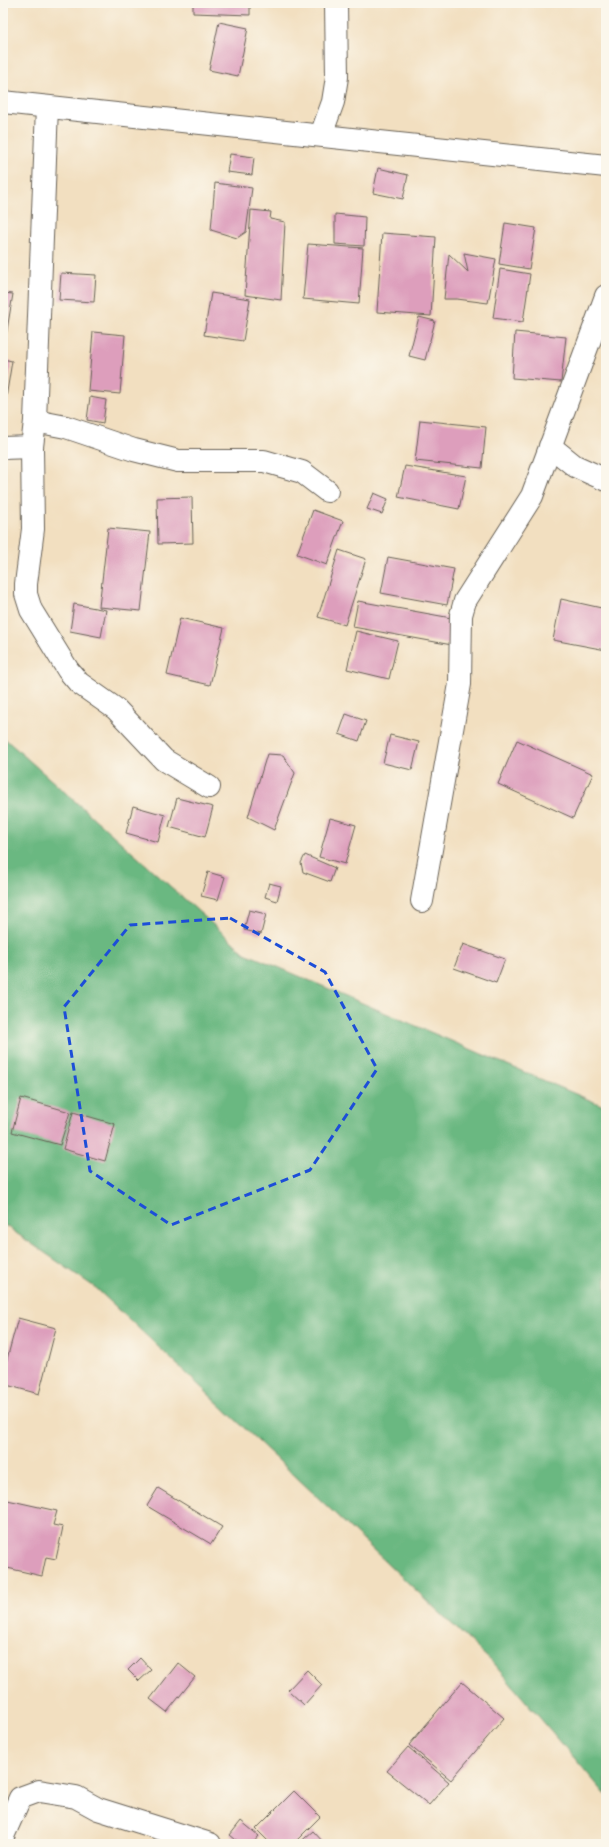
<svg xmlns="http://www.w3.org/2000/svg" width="609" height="1847" font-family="'Shantell Sans',sans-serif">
<rect width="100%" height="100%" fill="#fbf7ec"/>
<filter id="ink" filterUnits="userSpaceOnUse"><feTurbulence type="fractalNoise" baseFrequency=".025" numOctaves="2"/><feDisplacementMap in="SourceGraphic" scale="8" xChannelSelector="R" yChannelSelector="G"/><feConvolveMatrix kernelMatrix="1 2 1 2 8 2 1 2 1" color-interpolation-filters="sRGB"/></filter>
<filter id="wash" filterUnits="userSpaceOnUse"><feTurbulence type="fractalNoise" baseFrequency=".012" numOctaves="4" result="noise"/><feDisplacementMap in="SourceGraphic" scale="16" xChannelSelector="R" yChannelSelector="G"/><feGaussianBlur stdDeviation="0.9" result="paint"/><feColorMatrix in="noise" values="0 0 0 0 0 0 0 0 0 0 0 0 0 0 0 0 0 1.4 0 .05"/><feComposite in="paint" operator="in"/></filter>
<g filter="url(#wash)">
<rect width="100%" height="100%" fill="#f2dfc0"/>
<polygon fill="#6bb881" stroke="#446a4e" points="3,737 245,953 606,1107 606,1795 492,1662 96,1288 3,1224"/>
<g id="blocks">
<g fill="#dd9ebc">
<polygon points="193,3 250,3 250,15 193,13"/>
<polygon points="219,22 248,28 238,76 209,70"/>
<polygon points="230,154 254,157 252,175 227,172"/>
<polygon points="378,168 408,175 403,199 373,193"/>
<polygon points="215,183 252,188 246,232 237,238 211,230"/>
<polygon points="251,210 271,212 270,219 285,222 281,300 245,295"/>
<polygon points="335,214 365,217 364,246 335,244"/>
<polygon points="505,223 536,228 529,269 499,264"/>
<polygon points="382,233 436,237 431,316 377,312"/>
<polygon points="308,244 363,248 359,304 303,299"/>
<polygon points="464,253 496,259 488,303 457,299 444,299 449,254 468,272"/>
<polygon points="500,269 530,274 523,322 493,318"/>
<polygon points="61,273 96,275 94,302 59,300"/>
<polygon points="3,293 13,294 5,342 3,342"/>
<polygon points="211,293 250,299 243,341 204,335"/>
<polygon points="419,317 435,321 425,360 409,356"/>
<polygon points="93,332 125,335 120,394 88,391"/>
<polygon points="515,332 566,337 561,382 512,378"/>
<polygon points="3,359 12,361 4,410 3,410"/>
<polygon points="90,397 106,400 103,423 87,420"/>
<polygon points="420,420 486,427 482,468 415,461"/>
<polygon points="405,466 466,476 459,509 398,497"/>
<polygon points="374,493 388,499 382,514 367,509"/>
<polygon points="192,497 193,543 158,544 157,498"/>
<polygon points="313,510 343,521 327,565 297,554"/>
<polygon points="108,528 150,532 141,611 99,607"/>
<polygon points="339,550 366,559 345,625 318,617"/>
<polygon points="388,557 454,569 447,605 381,593"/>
<polygon points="561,599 606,609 606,650 553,640"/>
<polygon points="358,601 457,619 452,645 353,627"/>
<polygon points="74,604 106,610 101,637 70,631"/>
<polygon points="180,618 224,628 210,685 167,675"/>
<polygon points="356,631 398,641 389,679 347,669"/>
<polygon points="346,714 366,721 359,741 339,734"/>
<polygon points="390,735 419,742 412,770 383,763"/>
<polygon points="517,740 593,774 573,818 498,784"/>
<polygon points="267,754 283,755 295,773 274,830 248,817"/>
<polygon points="177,798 213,807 205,837 169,827"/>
<polygon points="133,806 165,815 158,842 126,833"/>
<polygon points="330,818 356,825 345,864 319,857"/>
<polygon points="305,855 335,868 330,882 303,872 301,863"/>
<polygon points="208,872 225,877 218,900 201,896"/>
<polygon points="269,883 281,886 277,901 265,897"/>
<polygon points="249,910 266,914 261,934 244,930"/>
<polygon points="463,944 505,959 496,983 454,968"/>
<polygon points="21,1098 70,1112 60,1145 12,1132"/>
<polygon points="73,1112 115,1124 105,1161 63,1149"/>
<polygon points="18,1318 56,1328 39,1394 3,1384 3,1374"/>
<polygon points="158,1488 222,1527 211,1544 147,1506"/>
<polygon points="3,1499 57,1511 53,1525 63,1527 56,1559 46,1557 42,1576 3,1567"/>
<polygon points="140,1658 151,1670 139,1681 128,1670"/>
<polygon points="178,1663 195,1677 167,1712 150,1699"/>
<polygon points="307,1670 322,1685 304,1705 288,1690"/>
<polygon points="462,1682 504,1718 451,1780 409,1745"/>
<polygon points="408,1747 449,1782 429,1805 387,1771"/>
<polygon points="294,1791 320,1817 293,1844 271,1844 256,1829"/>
<polygon points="241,1821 259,1836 252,1844 241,1844 230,1835"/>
<polygon points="313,1831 325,1844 298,1844"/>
</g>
</g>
</g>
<g filter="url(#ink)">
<use href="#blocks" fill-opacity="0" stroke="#676055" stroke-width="1"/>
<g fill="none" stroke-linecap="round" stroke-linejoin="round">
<g stroke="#676055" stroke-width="24">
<g id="minor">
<polyline points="3,102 606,166"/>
<polyline points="47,107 35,421 32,447 33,529 26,584 26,594 31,610 68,670 79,683 116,709 164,760 209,787"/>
<polyline points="321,135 333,102 337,77 336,3"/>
<polyline points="35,421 66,427 134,450 178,461 264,461 302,472 327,491"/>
<polyline points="550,446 575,466 606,480"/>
<polyline points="3,448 32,447"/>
<polyline points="422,901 460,684 461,615 465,601 532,496 606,296"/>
<polyline points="3,1836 20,1798 39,1791 76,1797 98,1809 210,1844"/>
</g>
</g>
<use href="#minor" stroke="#fff" stroke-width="22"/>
</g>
</g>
<path fill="none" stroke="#1d4ed8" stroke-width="3" stroke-dasharray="8 5" stroke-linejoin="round" d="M230,918L325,972L377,1069L310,1170L171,1225L90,1171L64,1007L130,925Z"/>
<rect width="609" height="1847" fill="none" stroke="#fbf7ec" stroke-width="16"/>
</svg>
